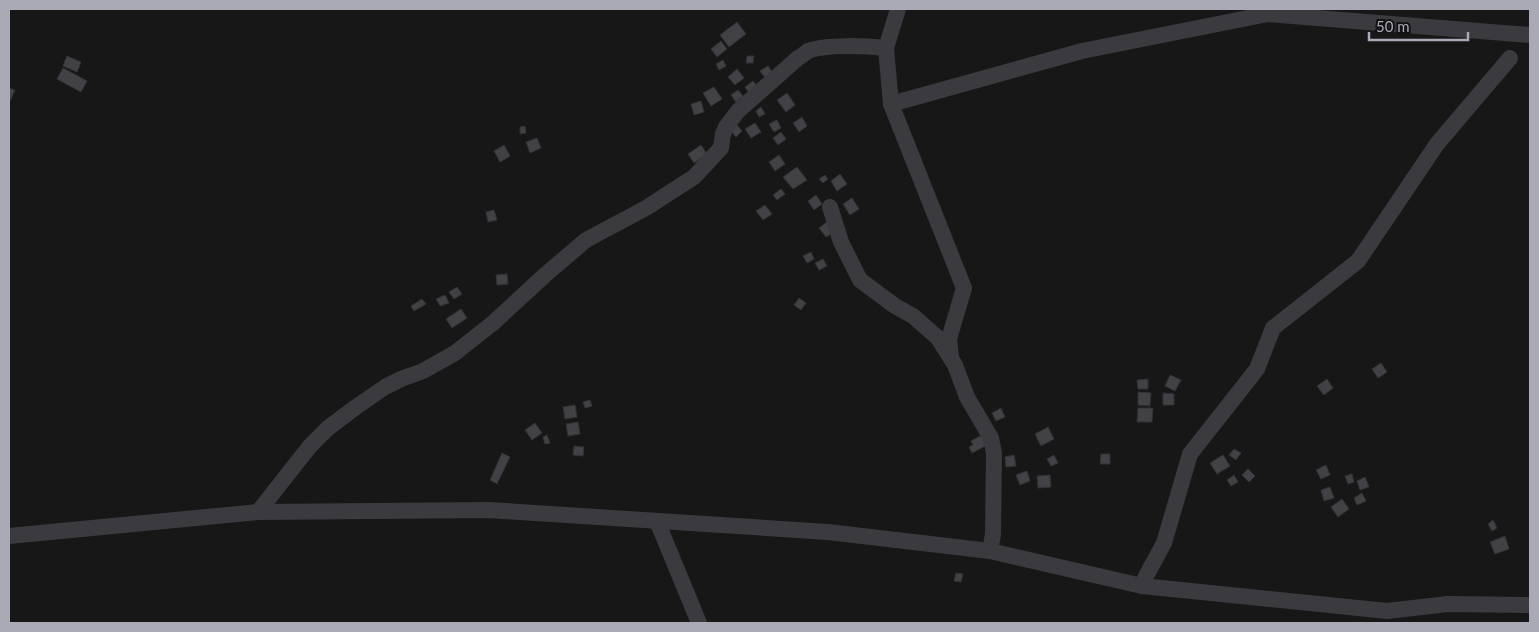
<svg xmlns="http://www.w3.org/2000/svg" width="1539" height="632" font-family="Lato,sans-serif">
<rect width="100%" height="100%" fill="#171718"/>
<g fill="#424145" stroke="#323134">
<polygon points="737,22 746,34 729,47 720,35"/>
<polygon points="721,41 727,49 717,57 711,49"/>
<polygon points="67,56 81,62 77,72 63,66"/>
<polygon points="747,56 754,56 753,63 746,63"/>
<polygon points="723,60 726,66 719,70 716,64"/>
<polygon points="768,66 773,74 766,79 760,71"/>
<polygon points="63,68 87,81 81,92 57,79"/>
<polygon points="737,69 744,78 735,85 728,77"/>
<polygon points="753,81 760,90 751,96 745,87"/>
<polygon points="714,87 722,99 711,106 703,93"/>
<polygon points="9,88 15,90 10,101 9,101"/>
<polygon points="738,90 743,96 736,102 731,95"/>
<polygon points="787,93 795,105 786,112 777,100"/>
<polygon points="701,101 704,112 694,115 691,104"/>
<polygon points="761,107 765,114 759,117 756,111"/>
<polygon points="802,117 807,126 799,132 793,123"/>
<polygon points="777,120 781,128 774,132 769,124"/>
<polygon points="755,123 761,132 751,138 745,129"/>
<polygon points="737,125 742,131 736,137 731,131"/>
<polygon points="525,126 526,133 520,134 520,127"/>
<polygon points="781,132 786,139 778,145 773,138"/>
<polygon points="537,138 541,148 530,153 526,142"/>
<polygon points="504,145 510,156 500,162 494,151"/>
<polygon points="701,145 707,154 694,163 688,154"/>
<polygon points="779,155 785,164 775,171 769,162"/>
<polygon points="797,167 807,180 793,189 783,177"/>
<polygon points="840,174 847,184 837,191 831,181"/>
<polygon points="825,175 828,179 823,183 819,179"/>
<polygon points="781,189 785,194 777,200 773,195"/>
<polygon points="816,195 822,204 814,210 808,201"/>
<polygon points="852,198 859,209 850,215 843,204"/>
<polygon points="765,205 772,214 763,220 756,211"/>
<polygon points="494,210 497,220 488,222 486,212"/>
<polygon points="827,222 834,232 826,237 819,228"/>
<polygon points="811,252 814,259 807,263 803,256"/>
<polygon points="823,259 827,266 819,270 815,263"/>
<polygon points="507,274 508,284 497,285 496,275"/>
<polygon points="457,287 462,294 454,299 449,292"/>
<polygon points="445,295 449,303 440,306 436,299"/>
<polygon points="799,298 806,303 801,310 794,305"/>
<polygon points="422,299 426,304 414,311 411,306"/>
<polygon points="461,309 467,318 452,328 446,319"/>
<polygon points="1381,363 1387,372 1378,378 1372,369"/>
<polygon points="1170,375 1181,380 1175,391 1165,386"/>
<polygon points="1148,379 1148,389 1138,389 1137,380"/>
<polygon points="1327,379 1333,388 1324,395 1317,386"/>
<polygon points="1138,392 1151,393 1150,406 1138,405"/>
<polygon points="1163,393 1174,394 1174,405 1163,405"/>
<polygon points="590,400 592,406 585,408 583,402"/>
<polygon points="575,405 577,417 565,419 563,407"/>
<polygon points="1001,408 1005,417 996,421 992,413"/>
<polygon points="1138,408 1153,408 1152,422 1137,422"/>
<polygon points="578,422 580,434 568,436 566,424"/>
<polygon points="535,423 542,433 532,440 525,430"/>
<polygon points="1048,427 1054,439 1041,446 1035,434"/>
<polygon points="984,434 989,444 972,453 969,447 973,445 971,441"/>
<polygon points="547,435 550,443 545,444 543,437"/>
<polygon points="574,446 584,447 583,456 573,455"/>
<polygon points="1234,449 1241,453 1236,460 1229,455"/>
<polygon points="502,453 510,457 497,484 490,480"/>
<polygon points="1101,454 1110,454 1110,464 1100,464"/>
<polygon points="1014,455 1016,466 1006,467 1005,457"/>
<polygon points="1054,455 1058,463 1051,466 1047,459"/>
<polygon points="1223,455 1230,466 1217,474 1210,463"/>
<polygon points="1326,465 1330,475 1321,479 1316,470"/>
<polygon points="1248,469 1255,476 1249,482 1242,475"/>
<polygon points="1027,471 1030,481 1020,485 1016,475"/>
<polygon points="1352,474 1354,482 1348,484 1345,476"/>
<polygon points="1050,475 1051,487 1038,488 1037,476"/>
<polygon points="1234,475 1238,482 1231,486 1227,480"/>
<polygon points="1365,477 1369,487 1360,490 1357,481"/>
<polygon points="1330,487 1334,498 1324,501 1321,490"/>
<polygon points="1362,493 1366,501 1357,505 1354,498"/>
<polygon points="1342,499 1349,509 1338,517 1331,507"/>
<polygon points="1493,520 1497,528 1492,531 1488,524"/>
<polygon points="1505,536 1509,549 1495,554 1490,542"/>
<polygon points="956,573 963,574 961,582 954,581"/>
</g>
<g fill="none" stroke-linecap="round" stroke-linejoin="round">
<g stroke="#3b3a3f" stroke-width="16">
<polyline points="898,9 886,48 891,104 964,288 949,339 951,357"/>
<polyline points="891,104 1082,51 1268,14 1530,35"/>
<polyline points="830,207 841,242 860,280 895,306 913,316 938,338 955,365 967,397 991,438 994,453 993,534 990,551"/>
<path d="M258,512L310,446L328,428L356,407L385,387L401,379L423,371L455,353L493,323L545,275L586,240L646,208L694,177L721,148L723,134L726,127L738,111L798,58C802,56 805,53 808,51C826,44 867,46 886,48"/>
<polyline points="657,521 699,623"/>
<polyline points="9,536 258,512 489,510 828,532 990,551 1142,586 1387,611 1448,604 1530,605"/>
<polyline points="1142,586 1145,578 1164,543 1190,454 1257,369 1273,328 1358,261 1437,144 1510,58"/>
</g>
</g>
<rect width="1539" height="632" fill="none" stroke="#aaaab7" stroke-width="20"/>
<path d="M1369 32v8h99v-8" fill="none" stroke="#aaaab7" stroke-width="2.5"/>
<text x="1376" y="32" font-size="15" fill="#aaaab7" stroke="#121213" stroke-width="4" paint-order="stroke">50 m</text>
</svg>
